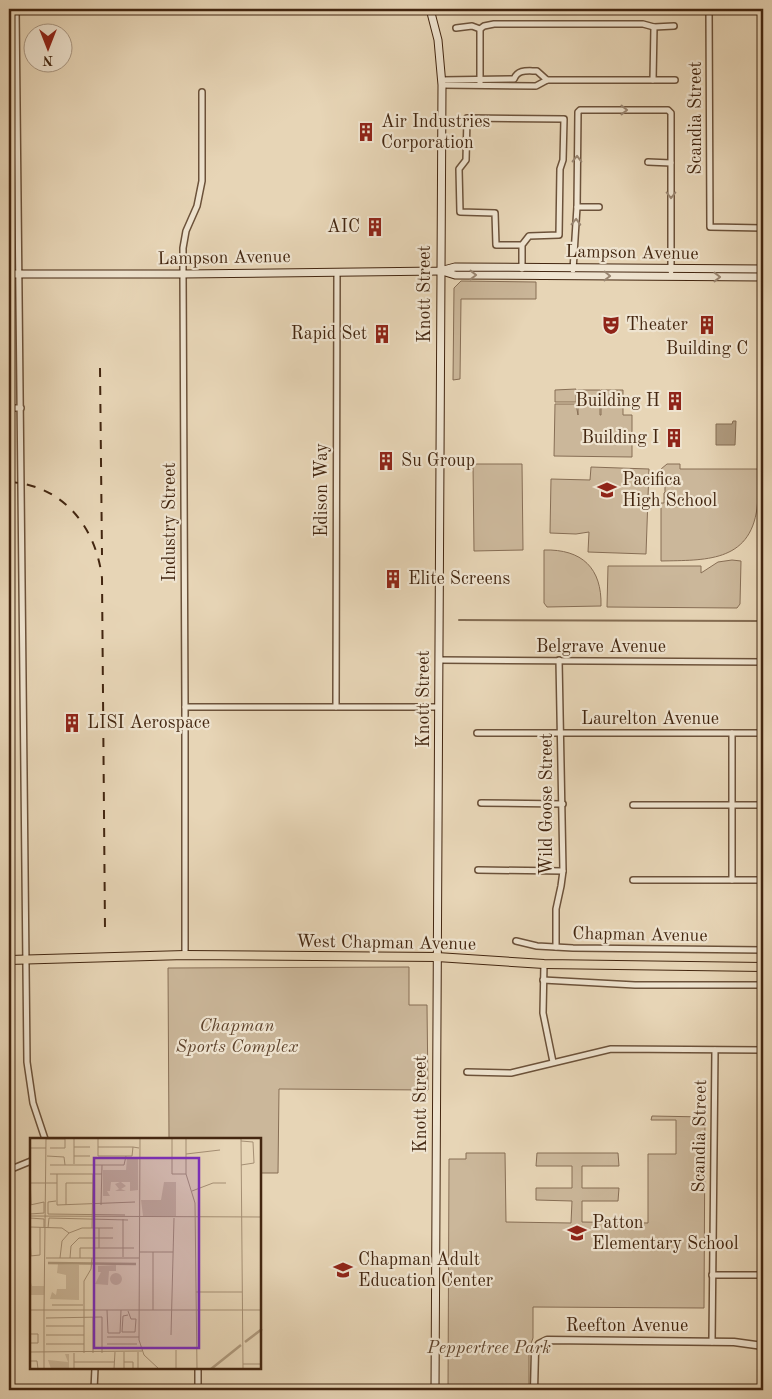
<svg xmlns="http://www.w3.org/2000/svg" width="772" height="1399" font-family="'Old Standard TT',serif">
<rect width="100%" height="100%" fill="#e7d5b6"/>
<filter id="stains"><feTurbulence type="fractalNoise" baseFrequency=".004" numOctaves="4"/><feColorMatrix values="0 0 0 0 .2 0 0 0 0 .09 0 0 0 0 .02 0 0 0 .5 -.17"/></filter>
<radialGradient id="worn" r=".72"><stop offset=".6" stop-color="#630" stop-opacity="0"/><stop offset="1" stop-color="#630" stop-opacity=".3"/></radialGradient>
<g fill="#cbb79a" stroke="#876e55">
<polygon points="461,281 536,282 536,299 461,299 460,379 453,380 454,288"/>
<polygon points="576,389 576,402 555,402 555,390"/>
<rect x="578" y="390" width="22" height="13"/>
<polygon points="601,390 623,390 623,402 601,403"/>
<polygon points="555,404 576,404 578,415 578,404 600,404 600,415 601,415 601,404 623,404 623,415 632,415 632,457 554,456"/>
<polygon points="473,464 522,464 523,550 474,551"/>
<path d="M667,464H680V469H758C758,482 759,495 757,508C750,563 704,560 661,561V503H664V493L665,492V483H661V469Z"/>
<polygon points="591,467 649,469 646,554 588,552 589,532 576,534 550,533 551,479 590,480"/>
<path d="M544,550C582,549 602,568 601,606L547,607L544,603Z"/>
<polygon points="732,560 741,561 740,604 737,608 607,607 608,566 701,566 701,573 718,562"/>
<polygon points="409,967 409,1005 427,1005 428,1090 279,1089 278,1173 260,1173 260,1139 169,1139 168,968"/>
<polygon points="652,1116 705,1117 704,1308 533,1307 533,1338 529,1349 529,1390 448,1390 449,1159 466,1159 466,1153 505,1153 506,1222 571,1223 572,1201 536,1200 536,1188 572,1188 572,1166 536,1166 537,1153 618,1153 619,1166 582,1166 582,1188 619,1188 618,1201 582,1201 582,1222 648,1223 648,1154 676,1154 676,1120 651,1120"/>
</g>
<polygon fill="#af9a7e" stroke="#846c52" points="733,421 736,421 735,445 716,445 716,424 732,424"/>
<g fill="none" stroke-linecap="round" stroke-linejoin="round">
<polyline stroke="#846c52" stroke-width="2" points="459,620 763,621"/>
<g stroke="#6c523a" stroke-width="8">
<g id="minor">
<polyline points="16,9 27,1062 33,1103 45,1139"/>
<polyline points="709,9 710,227 763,228"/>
<polyline points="456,28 472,26 480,29 484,26 494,24 643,24 654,27 674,26"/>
<polyline points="480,29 480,83"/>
<path d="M442,80L514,79C518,69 527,71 537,71L547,80"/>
<polyline points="653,80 654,27"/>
<polyline points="442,85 536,86 547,80 675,80"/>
<polyline points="648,162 671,163"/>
<polyline points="577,207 599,207"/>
<polyline points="522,269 522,245 529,236 559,235 560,169 563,160 564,119 467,118 466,160 459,169 460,212 495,213 496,245 522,245"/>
<polyline points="573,270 577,207 578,112 580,110 668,110 671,113 671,271"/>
<polyline points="9,408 21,408"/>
<polyline points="439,660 763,662"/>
<polyline points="185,707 439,707"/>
<polyline points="336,707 337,272"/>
<polyline points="477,733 763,733"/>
<polyline points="481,803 563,804"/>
<polyline points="633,805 763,805"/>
<polyline points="478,870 563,871"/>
<polyline points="633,880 763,880"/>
<polyline points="732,880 732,733"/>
<polyline points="516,941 537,946 573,948 763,950"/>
<polyline points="556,947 556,909 561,886 563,871 559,660"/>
<polyline points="185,955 185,707 183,274 183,248 186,231 197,206 202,181 202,92"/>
<polyline points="544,964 543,1013 553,1062"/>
<polyline points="543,980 635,985 763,985"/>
<polyline points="467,1072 511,1073 611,1049 763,1050"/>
<polyline points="9,1170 31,1161"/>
<polyline points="712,1275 763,1275"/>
<polyline points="712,1342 715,1050"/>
<polyline points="94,1390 95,1368"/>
<polyline points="198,1390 198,1368"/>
</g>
</g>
<g stroke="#6c523a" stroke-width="9">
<polyline id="tertiary" points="534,1390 535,1351 539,1344 547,1340 734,1342 763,1346"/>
</g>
<g stroke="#432610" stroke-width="9">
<g id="secondary">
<polyline points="430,9 438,40 442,85 435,1390"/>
<polyline points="442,271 455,275 763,277"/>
<polyline points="9,274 183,274 440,271 455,267 763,269"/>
</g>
</g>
<g stroke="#432610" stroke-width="10">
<polyline id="primary" points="9,960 185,955 437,957 544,964 763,967"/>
</g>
<use href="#minor" stroke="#efe4d0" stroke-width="5"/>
<use href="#tertiary" stroke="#efe4d0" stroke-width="6"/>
<use href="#secondary" stroke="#efe4d0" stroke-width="7"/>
<use href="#primary" stroke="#e7d5b6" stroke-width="8"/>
<g stroke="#432610" stroke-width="2" stroke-dasharray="9 9" stroke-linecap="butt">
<polyline points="100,368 102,555"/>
<path d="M9,482C63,485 96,527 102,578L105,930"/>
</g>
</g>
<defs><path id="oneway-chevron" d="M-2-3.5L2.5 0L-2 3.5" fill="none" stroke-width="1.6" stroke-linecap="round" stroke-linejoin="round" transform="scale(1.25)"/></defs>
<g stroke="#998570">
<use href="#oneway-chevron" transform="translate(624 110)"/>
<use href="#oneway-chevron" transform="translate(577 159) rotate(-89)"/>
<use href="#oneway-chevron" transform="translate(671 195) rotate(90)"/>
<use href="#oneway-chevron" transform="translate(576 222) rotate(-88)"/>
<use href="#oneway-chevron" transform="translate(473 275)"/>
<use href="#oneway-chevron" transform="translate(607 276) rotate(1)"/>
<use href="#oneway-chevron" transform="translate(717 277)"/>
</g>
<defs>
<g id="building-bare" transform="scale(1.5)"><path d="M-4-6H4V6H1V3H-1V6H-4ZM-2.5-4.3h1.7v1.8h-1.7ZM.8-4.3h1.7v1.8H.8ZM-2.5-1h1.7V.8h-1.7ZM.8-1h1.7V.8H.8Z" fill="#8f2418" stroke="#efe4d0" stroke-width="2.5" paint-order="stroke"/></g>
<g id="theatre-bare" transform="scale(1.5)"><path d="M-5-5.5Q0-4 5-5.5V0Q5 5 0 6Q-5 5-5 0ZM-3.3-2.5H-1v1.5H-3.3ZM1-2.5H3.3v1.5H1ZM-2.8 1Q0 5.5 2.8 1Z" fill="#8f2418" stroke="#efe4d0" stroke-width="2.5" paint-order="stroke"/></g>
<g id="school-bare" transform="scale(1.5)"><path d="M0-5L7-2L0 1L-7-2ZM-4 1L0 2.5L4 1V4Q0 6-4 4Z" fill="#8f2418" stroke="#efe4d0" stroke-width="2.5" paint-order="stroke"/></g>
</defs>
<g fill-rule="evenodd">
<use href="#building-bare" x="366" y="132"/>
<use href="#building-bare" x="375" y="227"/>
<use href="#theatre-bare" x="611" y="325"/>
<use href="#building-bare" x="707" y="325"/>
<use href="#building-bare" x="382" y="334"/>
<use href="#building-bare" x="675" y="401"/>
<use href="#building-bare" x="674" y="438"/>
<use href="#building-bare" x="386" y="461"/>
<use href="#school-bare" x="607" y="490"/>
<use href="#building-bare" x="393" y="579"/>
<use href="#building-bare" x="72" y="723"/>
<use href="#school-bare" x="577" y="1233"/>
<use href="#school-bare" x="343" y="1270"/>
</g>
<g text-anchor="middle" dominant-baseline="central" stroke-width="4.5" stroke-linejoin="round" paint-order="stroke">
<g font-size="18" fill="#432610" stroke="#efe4d0">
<text transform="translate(696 118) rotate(-90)">Scandia Street</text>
<text transform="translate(632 253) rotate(1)">Lampson Avenue</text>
<text transform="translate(224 258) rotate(-1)">Lampson Avenue</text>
<text transform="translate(425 294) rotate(-90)">Knott Street</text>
<text transform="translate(322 490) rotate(-90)">Edison Way</text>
<text transform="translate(170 522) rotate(-90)">Industry Street</text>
<text x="601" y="647">Belgrave Avenue</text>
<text transform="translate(424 699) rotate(-90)">Knott Street</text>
<text x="650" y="719">Laurelton Avenue</text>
<text transform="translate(547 804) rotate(-90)">Wild Goose Street</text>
<text transform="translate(640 935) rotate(1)">Chapman Avenue</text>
<text transform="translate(386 943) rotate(1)">West Chapman Avenue</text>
<text transform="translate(421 1104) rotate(-90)">Knott Street</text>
<text transform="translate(700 1136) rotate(-89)">Scandia Street</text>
<text x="627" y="1326">Reefton Avenue</text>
</g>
<g font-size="18" fill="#432610" stroke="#efe4d0" text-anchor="start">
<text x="381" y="122">Air Industries<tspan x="381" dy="21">Corporation</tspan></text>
<text x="360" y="227" text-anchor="end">AIC</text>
<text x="626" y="325">Theater</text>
<text x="367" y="334" text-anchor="end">Rapid Set</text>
<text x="707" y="349" text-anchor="middle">Building C</text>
<text x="660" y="401" text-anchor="end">Building H</text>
<text x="659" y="438" text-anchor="end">Building I</text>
<text x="401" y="461">Su Group</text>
<text x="622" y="480">Pacifica<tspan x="622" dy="21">High School</tspan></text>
<text x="408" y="579">Elite Screens</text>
<text x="87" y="723">LISI Aerospace</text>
<text x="592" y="1223">Patton<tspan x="592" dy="21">Elementary School</tspan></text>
<text x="358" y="1260">Chapman Adult<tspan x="358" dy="21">Education Center</tspan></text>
</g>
<g font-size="18" font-style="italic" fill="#5e432c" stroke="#efe4d0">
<text x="237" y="1026">Chapman<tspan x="237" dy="21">Sports Complex</tspan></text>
<text x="489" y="1348">Peppertree Park</text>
</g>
</g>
<g transform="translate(30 1138)">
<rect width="231" height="231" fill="#e7d5b6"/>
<path d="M97,20H108V52L100,53V44H91L96,48L91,51L96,53H85L89,51L85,46L90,44H81L80,53H77L80,58H73V32H96ZM134,44H146V78H113L111,62H131ZM28,126L49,127V162L20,161L22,154L26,157L27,151H36V137L27,135ZM86,127V133H79L78,147L65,146L71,134H68V128ZM80 141a6 6 0 1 1 12 0a6 6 0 1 1-12 0ZM0,141L2,148H14V157H0ZM35,216H39V231H21L18,222L38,224Z" fill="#cbb79a"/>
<path fill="none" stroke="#af9a7e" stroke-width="2.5" d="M18,125L106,126M215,204L232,191M181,231L211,207"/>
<path fill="none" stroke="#a58f74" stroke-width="1" d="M68,0V18H102L103,9L109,10M110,0L109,202L114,217L129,231M142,0V36H156M156,0V36L165,65L167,231M211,0L213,231M16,1H35M211,3L223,4L224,25L211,27M44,9H60M68,9H103M0,10H16M20,10H35V0M156,16L190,12M17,18L34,19L35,27M44,18H60M44,26V0M20,27H94L96,18M0,36L1,67M20,36H72M27,36V67L105,64M1,45H27M162,53L183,45H196M26,63L18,64V76L95,77M0,67L14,64V75L0,76M36,67V45H63M71,67L72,27M0,78L232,79M0,80L14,81V89M0,89L32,90L39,95M18,90L19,80L98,82M62,90L63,36M0,99L1,118M69,110V90M109,114H143M0,118L10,117V89M93,119V81M16,120H109M30,120L32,103L39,95L52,90H83M40,120L41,108L49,100H83M50,120V110H104M166,154H212M22,167H53M0,172H232M77,172L78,195H90L91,172M123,172V114M14,173L16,0M98,177L93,178L92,194H105L106,181H101L98,173M63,179V215M16,180L72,179V215M16,188H54M0,196H8V205H0M16,197H54M141,197L144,80M77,199H109M16,206H54M77,206H107M146,212V231M0,214L112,213M94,214V231M108,214V231M54,215V143L61,131L62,120M0,223H7L8,231M44,224H84M94,224H103V231M213,226H232M14,231V173M44,231V215M84,231L85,214"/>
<path fill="#7b2cbf" fill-opacity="0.15" stroke="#7b2cbf" stroke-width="2.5" d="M64,20H169V210H64Z"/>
<rect width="231" height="231" fill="none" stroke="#432610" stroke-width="2.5"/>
</g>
<rect width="772" height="1399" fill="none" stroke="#e7d5b6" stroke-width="30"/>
<rect x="10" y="10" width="752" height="1379" fill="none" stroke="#432610" stroke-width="2.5"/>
<rect x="15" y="15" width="742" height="1369" fill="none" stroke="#432610"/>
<g transform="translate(48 48) rotate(180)"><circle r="24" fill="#efe4d0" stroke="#aa9883"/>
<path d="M0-4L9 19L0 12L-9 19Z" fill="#8f2418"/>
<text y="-8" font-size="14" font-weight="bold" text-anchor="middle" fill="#432610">N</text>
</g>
<rect width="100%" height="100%" filter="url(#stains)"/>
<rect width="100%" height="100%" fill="url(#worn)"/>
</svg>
